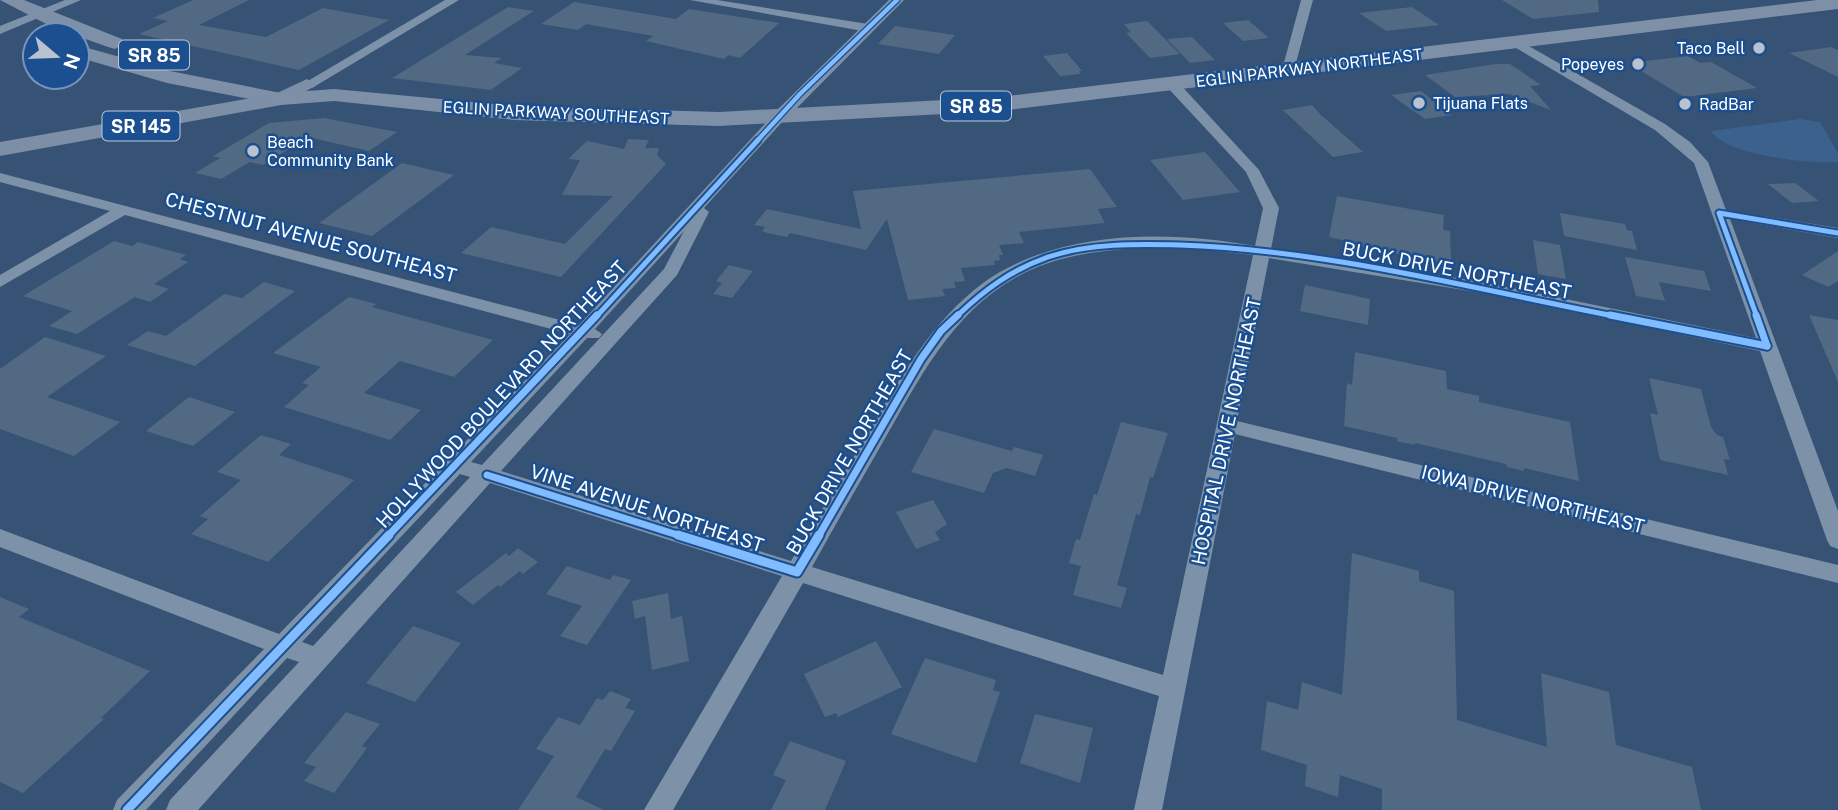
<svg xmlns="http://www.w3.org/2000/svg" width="1838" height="810" font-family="'Public Sans',sans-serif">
<rect width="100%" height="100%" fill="#365274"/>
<path fill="#3b618d" d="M1800,119L1820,122L1838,153V162C1811,164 1726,156 1711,131Z"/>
<g fill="#526984">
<polygon points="193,0 249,0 199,25 266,37 323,8 389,20 299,70 139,34 168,21 153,18"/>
<polygon points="1502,0 1598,0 1599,12 1533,19"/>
<polygon points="574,2 676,19 689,9 779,23 740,58 728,55 724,59 646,41 653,36 586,24 578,30 541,24"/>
<polygon points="508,7 534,11 465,55 502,58 494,63 522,68 491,90 392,78"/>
<polygon points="1412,7 1439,25 1386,31 1359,13"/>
<polygon points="1248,20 1269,38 1243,41 1223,23"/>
<polygon points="1147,21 1180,54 1150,58 1126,33 1131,32 1124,24"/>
<polygon points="895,26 955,35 939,54 878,44"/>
<polygon points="1192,37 1215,60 1190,63 1167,39"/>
<polygon points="1831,47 1838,50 1838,77 1789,53"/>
<polygon points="1067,53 1082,71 1079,71 1081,74 1060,76 1043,56"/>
<polygon points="1688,56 1700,63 1711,62 1757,88 1684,97 1628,63"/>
<polygon points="1495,64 1510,64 1541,85 1530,86 1551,110 1509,94 1455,97 1425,75"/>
<polygon points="1421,91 1452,115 1425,119 1391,95"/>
<polygon points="1312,105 1320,114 1363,152 1333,157 1283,110"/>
<polygon points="324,118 397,132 369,151 308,137 263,165 250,162 221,179 195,173 220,158 213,156 269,123"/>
<polygon points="628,139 649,140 645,148 659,148 657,155 666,164 561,277 461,253 491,227 565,244 613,196 562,195 580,160 568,159 587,141 624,149"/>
<polygon points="1205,152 1240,192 1183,200 1150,160"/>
<polygon points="402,163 454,175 372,236 319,223"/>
<polygon points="1090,169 1117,207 1098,209 1105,223 1019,232 1024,243 999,245 1003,255 999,255 1000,260 994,261 995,265 961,268 965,281 954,282 956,288 942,289 945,296 908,300 887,219 866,250 790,233 787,237 767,233 762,231 765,227 754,225 767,209 861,229 853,191"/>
<polygon points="1795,183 1819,201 1792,203 1768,184"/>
<polygon points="1337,196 1444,215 1443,230 1450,231 1451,264 1347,244 1347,241 1329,237"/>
<polygon points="1560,213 1625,224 1627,230 1632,231 1637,250 1564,236"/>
<polygon points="1533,240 1560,245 1566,279 1538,274"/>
<polygon points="114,241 132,246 138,242 186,255 180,259 188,262 154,284 169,289 150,302 135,297 77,334 49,326 72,311 23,296"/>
<polygon points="1838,251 1838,281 1828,287 1802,275"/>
<polygon points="1625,257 1704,271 1711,291 1659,282 1665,301 1636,296"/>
<polygon points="729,265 753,271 732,298 713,294 722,283 716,281"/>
<polygon points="264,282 295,291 195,366 127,345 148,331 166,336 224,294 242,298"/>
<polygon points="1305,285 1370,299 1368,325 1300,311"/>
<polygon points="349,297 376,304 372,307 493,340 454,377 400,361 364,393 421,410 390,440 284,407 309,385 302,383 321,367 273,353"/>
<polygon points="1809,315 1838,320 1838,382"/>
<polygon points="45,337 106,356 47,397 120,422 74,456 0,429 0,369"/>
<polygon points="1355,352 1446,371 1447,389 1479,396 1479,402 1570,422 1579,481 1524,468 1524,471 1507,467 1506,464 1415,443 1415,445 1397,441 1397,438 1344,426 1347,383 1352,385"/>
<polygon points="1649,378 1701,389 1711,427 1717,435 1723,437 1730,460 1724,459 1728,475 1660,460 1650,413 1658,415"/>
<polygon points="189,397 235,412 193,446 146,431"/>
<polygon points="1121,422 1168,433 1153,478 1150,477 1140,515 1136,514 1117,585 1127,588 1121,608 1073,595 1081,566 1069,563 1076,539 1080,540 1094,494 1097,495"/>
<polygon points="934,429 1012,451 1014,447 1043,455 1035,476 1007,468 993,473 984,493 911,472"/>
<polygon points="261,435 291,444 279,455 354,480 268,562 191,534 208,519 200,516 241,480 217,472"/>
<polygon points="933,500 947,524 935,532 940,540 916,549 896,512"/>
<polygon points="518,548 538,562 523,574 520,571 500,587 498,585 473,605 456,592 506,553 509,556"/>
<polygon points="1352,553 1419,571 1419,581 1454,591 1457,720 1547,747 1541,673 1609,692 1616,745 1692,767 1701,810 1382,810 1382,789 1340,775 1338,797 1305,786 1307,765 1261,750 1267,701 1298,710 1302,682 1342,695"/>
<polygon points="567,566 610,580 613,575 631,580 587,645 560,636 582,606 546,594"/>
<polygon points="668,593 671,619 682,616 689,661 652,670 645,616 635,619 632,601"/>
<polygon points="0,597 29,609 19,617 150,671 101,718 104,719 23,793 0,782"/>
<polygon points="413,626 461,643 415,702 366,683"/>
<polygon points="876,641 902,687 838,717 836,713 825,717 804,674"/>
<polygon points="925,658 996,680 993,690 1000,692 976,763 891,734"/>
<polygon points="610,691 631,699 625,708 635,711 611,751 605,749 576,797 604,810 518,810 554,756 536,749 558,717 580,725 597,698 603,700"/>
<polygon points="346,712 380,724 362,746 367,748 334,793 304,781 316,767 304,763"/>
<polygon points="1035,714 1093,728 1080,783 1020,763"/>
<polygon points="790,741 846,761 825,810 771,810 786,780 773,775"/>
</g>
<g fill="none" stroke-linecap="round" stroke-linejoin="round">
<g fill="#7d92a8" fill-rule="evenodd">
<polygon points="65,0 81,0 0,34 0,26"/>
<polygon points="445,0 459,0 312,88 301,85"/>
<polygon points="690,0 717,0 868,24 874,28 868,32"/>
<polygon points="1301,0 1313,0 1294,70 1288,74 1282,70"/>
<path d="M1515,38L1665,124L1690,142L1708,162L1726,210L1838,228V238L1730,219L1838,511V549L1830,546L1827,540L1760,351L1482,293L1269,258L1237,421L1838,565V583L1235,434L1162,810H1134L1159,696L803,583L673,810H644L782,576L490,483L198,810H166L170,800L299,662L287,658L146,810H113L117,800L264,649L0,547V529L279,634L570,334L125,215L0,287V275L110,211L0,182V173L579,325L774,114H784V120L704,208L709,212L677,275L501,471L791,561C817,518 842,476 868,433C900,378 931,322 983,283C1058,229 1169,230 1255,246L1263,208L1246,172L1167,87L1166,84L1172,80L1177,81L1259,170L1279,208L1271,249L1482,282L1756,338L1694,163L1655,130L1511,45L1509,42ZM684,231L664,269L482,465L471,462L587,338H599L602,334L595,329ZM1138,248H1185L1253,255L1163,675L812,567C835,525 859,484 883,442C918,381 951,314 1015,278C1053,256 1095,251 1138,248ZM460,474L470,477L313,646L302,642Z"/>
</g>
<polygon fill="#7d92a8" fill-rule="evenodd" points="889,0 904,0 785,120 773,120 773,114"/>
<polygon fill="#7d8ea7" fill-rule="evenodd" points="307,79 317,85 281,105 0,156 0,142 275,94"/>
<g fill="#7e90a7" fill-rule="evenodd">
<polygon points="0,0 24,0 122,39 125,43 115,49 108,47 52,27"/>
<polygon points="1817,0 1838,0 1838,9 1000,111 719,126 514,120 334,101 281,105 167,83 77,57 77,45 170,71 281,93 334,89 514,106 719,112 1000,97"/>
</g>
<g stroke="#1b4f8f" stroke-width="7">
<polyline id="cycleway-far3" points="757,141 800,94 897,0"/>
</g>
<g stroke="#1b4f8f" stroke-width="9">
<g id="cycleway-far2">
<polyline points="596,317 758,140"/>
<path d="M956,317C984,290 1011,270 1048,257C1089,243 1137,244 1180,245C1327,250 1474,289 1619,317"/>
<polyline points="1757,317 1719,213 1838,233"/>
</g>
</g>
<g stroke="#1b4f8f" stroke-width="11">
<g id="cycleway-far1">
<polyline points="1610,315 1767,346"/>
<polyline points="1756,315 1767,346"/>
<polyline points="487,475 684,537"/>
<polyline points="387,537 597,315"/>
<polyline points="818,537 921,359 941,331 958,315"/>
</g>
</g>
<g stroke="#1b4f8f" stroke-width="13">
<g id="cycleway">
<polyline points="678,535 797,572 819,535"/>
<polyline points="127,810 389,535"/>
</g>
</g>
<use href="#cycleway-far3" stroke="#80bcff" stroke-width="4.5"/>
<use href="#cycleway-far2" stroke="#80bcff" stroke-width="5"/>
<use href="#cycleway-far1" stroke="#80bcff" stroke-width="7"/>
<use href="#cycleway" stroke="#80bcff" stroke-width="9"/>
</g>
<g fill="#b9c2ce" stroke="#1b4f8f" stroke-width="2.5">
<circle cx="1759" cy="48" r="7"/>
<circle cx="1638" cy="64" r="7"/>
<circle cx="1419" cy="103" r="7"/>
<circle cx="1685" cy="104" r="7"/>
<circle cx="253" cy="151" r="7"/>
</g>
<g text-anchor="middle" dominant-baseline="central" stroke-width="5" stroke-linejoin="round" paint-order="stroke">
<g font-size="16" fill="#fff" stroke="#1b4f8f" text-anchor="start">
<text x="1745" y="48" text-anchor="end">Taco Bell</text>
<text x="1624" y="64" text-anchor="end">Popeyes</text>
<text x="1433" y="103">Tijuana Flats</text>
<text x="1699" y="104">RadBar</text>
<text x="267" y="142">Beach<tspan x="267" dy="18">Community Bank</tspan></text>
</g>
<g font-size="16" fill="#fff" stroke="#1b4f8f">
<text transform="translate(1309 68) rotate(-7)">EGLIN PARKWAY NORTHEAST</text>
<text transform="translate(556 113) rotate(3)">EGLIN PARKWAY SOUTHEAST</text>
</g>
<g fill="#1b4f8f" stroke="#bbcadd" stroke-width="2">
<rect x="119" y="40.5" width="70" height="29" rx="5"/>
<rect x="941" y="91.5" width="70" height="29" rx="5"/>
<rect x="102.5" y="111.5" width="77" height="29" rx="5"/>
</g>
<g font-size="18" font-weight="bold" fill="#fff">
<text x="154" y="55">SR 85</text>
<text x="976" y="106">SR 85</text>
<text x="141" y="126">SR 145</text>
</g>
<g font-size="19" fill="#fff" stroke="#1b4f8f">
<text transform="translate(311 237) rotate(15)">CHESTNUT AVENUE SOUTHEAST</text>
<text transform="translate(1457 270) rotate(11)">BUCK DRIVE NORTHEAST</text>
<text transform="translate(501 394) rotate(-47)">HOLLYWOOD BOULEVARD NORTHEAST</text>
<text transform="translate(1226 431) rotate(-78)">HOSPITAL DRIVE NORTHEAST</text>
<text transform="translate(849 452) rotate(-60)">BUCK DRIVE NORTHEAST</text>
<text transform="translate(1533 499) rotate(14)">IOWA DRIVE NORTHEAST</text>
<text transform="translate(647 508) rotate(18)">VINE AVENUE NORTHEAST</text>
</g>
</g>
<g transform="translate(56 56) rotate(109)"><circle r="33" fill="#1b4f8f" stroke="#7695bc" stroke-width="2"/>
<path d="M0-5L12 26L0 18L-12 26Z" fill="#b9c2ce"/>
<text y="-10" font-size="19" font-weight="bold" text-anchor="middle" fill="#ffffff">N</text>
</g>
</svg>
